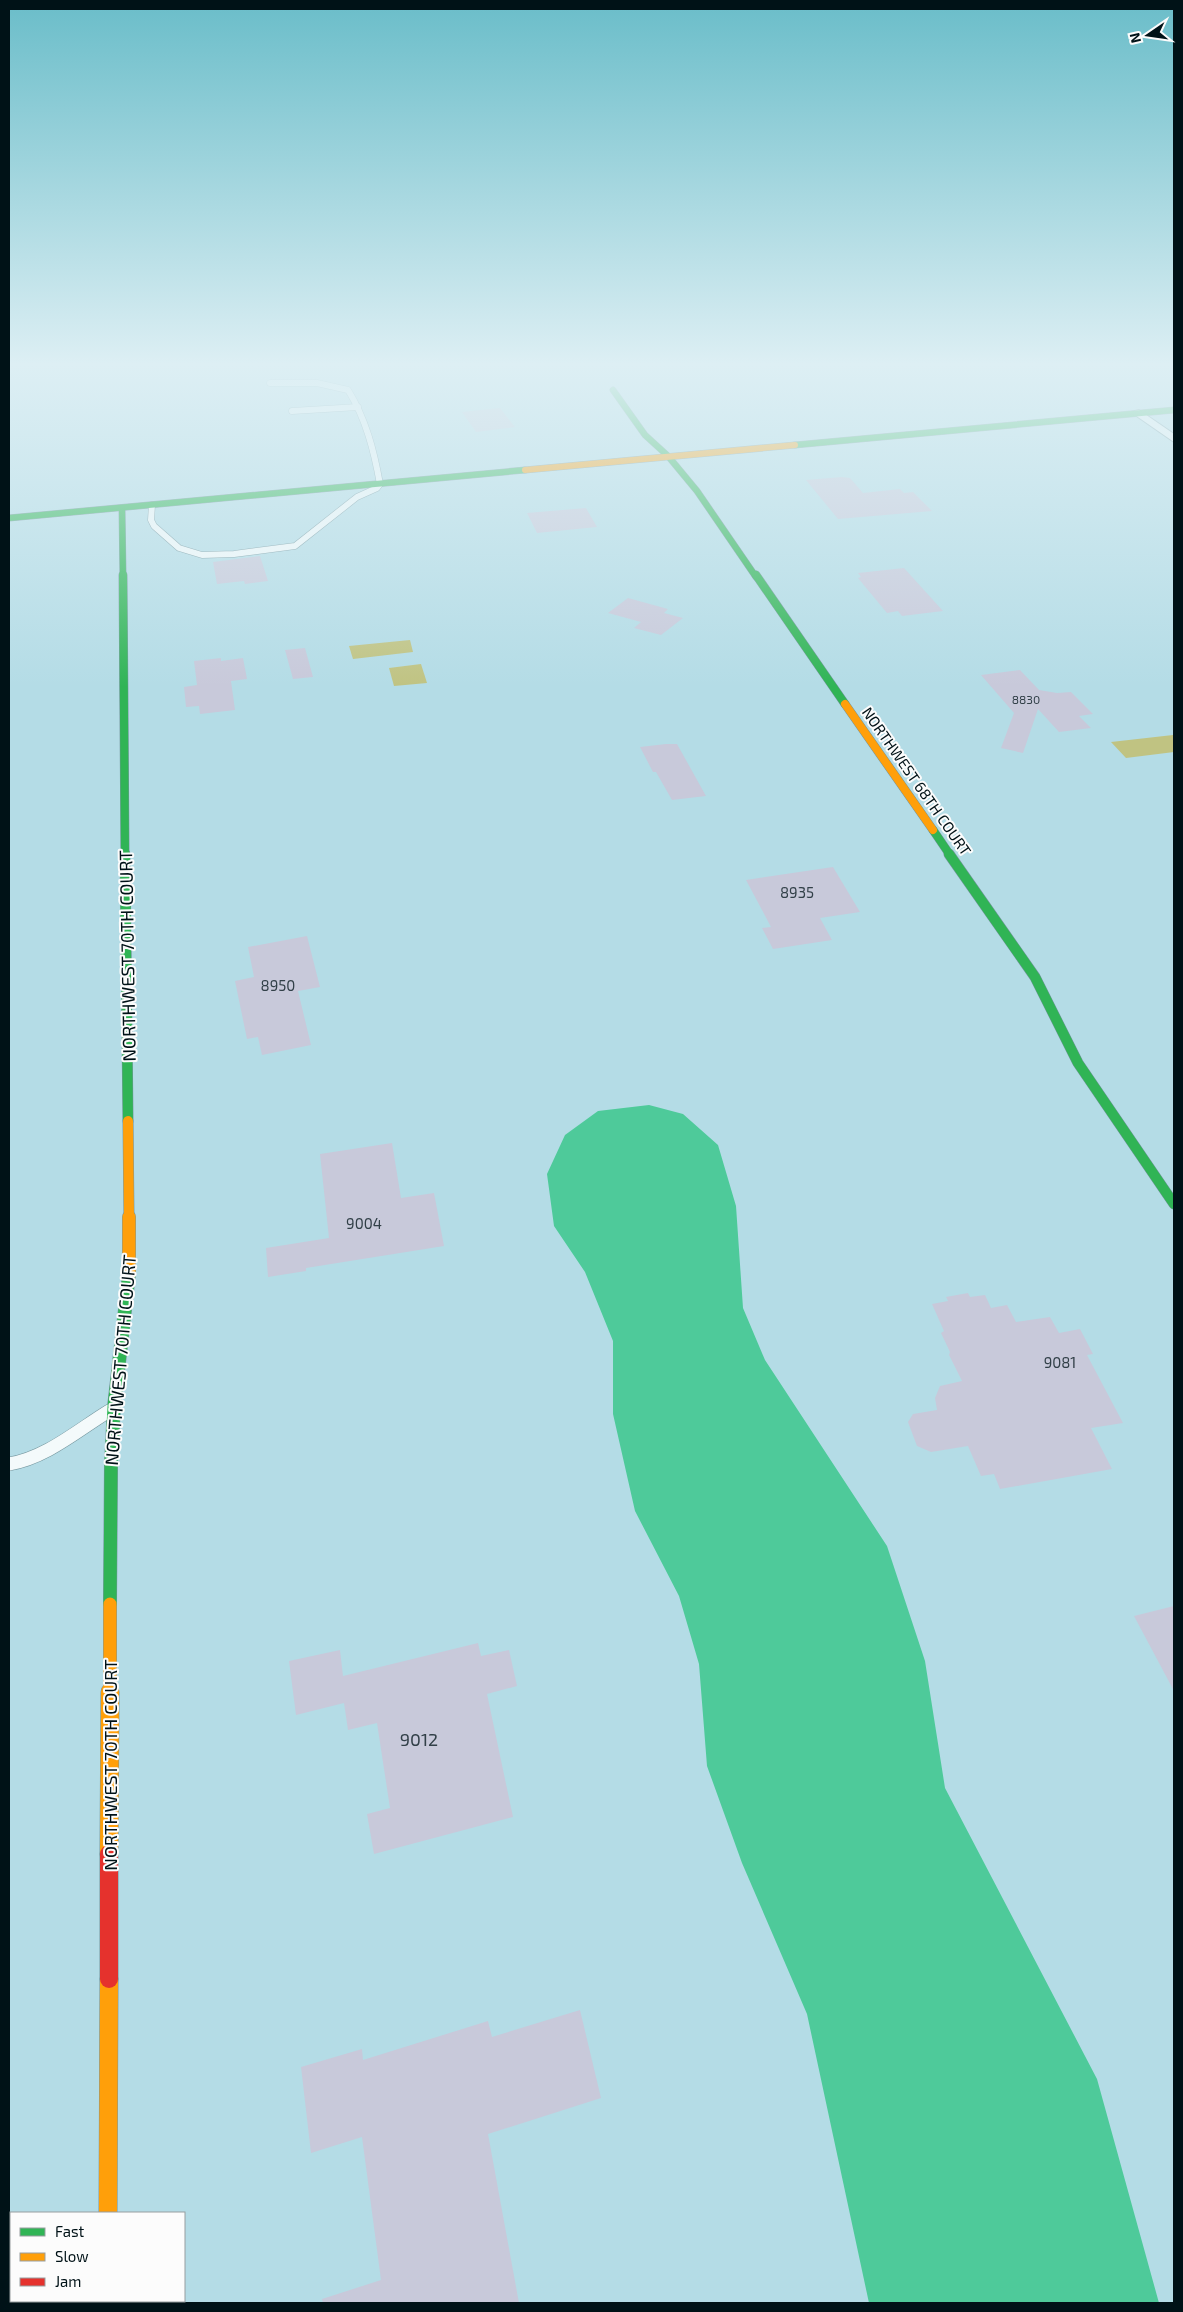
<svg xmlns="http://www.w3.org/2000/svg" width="1183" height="2312" font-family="'Exo 2',sans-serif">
<rect width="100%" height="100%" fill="#b4dce6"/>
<g fill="#c0c382">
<polygon points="410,640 413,652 353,659 349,646"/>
<polygon points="421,664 427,683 394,686 389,668"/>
<polygon points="1173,735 1174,752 1126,758 1111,742"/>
</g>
<polygon fill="#4eca9a" points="649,1105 683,1114 718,1145 736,1206 743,1308 765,1360 887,1546 925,1661 945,1788 1097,2079 1159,2303 869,2303 807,2014 742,1863 707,1766 699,1664 679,1596 635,1511 613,1414 613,1341 585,1272 554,1226 547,1174 565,1135 598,1111"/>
<g fill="#c8c9da">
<polygon points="500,408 515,427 476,432 462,412"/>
<polygon points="842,477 850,478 863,493 900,489 904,493 913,492 932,511 838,519 806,480"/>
<polygon points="586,508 597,527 537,533 527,513"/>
<polygon points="260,556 268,581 245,584 244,581 217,584 213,562"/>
<polygon points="904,568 943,611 902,616 898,611 887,613 858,578 861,577 858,573"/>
<polygon points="628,598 668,609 664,613 683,618 661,635 634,628 641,622 608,613"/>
<polygon points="305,648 313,677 293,679 285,650"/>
<polygon points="221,658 221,661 243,658 247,679 231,681 235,710 200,714 199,706 186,707 184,687 197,685 194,661"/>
<polygon points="1020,670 1039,690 1057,693 1071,692 1093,714 1079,716 1091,728 1059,732 1038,709 1023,753 1001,748 1014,713 981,675"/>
<polygon points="666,744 677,744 706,796 672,800 656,772 653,772 640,747"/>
<polygon points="833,867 860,912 820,918 832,940 773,949 762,928 771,927 746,880"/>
<polygon points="307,936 320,987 298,991 311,1045 262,1055 258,1037 247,1039 235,981 254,977 248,947"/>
<polygon points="392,1143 401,1198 434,1193 444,1246 306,1268 306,1271 268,1277 266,1248 329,1238 320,1154"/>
<polygon points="968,1293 970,1297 985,1295 991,1308 1007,1305 1016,1322 1050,1317 1059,1333 1080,1329 1093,1354 1087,1355 1123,1423 1091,1428 1112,1469 1000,1489 994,1474 981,1476 968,1446 931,1452 917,1446 908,1422 913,1414 937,1410 935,1398 940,1386 962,1381 949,1355 950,1352 941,1333 944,1331 932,1304 948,1301 946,1297"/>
<polygon points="1174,1606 1174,1691 1134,1616"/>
<polygon points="478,1643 481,1656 509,1650 517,1686 487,1694 513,1817 374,1854 367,1814 390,1808 377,1723 348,1730 344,1703 296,1715 289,1661 340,1650 343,1676"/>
<polygon points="580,2010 601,2098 488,2134 519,2303 323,2303 322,2299 381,2280 362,2137 311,2153 301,2067 362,2049 363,2060 488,2021 492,2037"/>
</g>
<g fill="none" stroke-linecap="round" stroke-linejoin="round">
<g stroke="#75969e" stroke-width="7">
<g id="lane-far1">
<polyline points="292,411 358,407"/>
<path d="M152,505L151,520L154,526L179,548L202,555L234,554L295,546L357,497L377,488L380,484C374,451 366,419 348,390L317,383H270"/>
</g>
</g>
<g stroke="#75969e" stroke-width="14">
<path id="lane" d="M9,1464C46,1458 78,1430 109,1411"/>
</g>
<g stroke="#75969e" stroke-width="2">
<g id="street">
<polygon points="1139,410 1174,434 1174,442 1135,415 1135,411"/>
<rect x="88" y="2301" width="40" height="2"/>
</g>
</g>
<g stroke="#75969e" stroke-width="7">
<g id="fast-far3">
<polyline points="613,390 645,435 668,456 697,491 756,577"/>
<polyline points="795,445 1174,410"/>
<polyline points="122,508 123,577"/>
<polyline points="9,518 525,470"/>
</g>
</g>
<g stroke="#75969e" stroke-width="9">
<g id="fast-far2">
<polyline points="123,575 125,855"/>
<polyline points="756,575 845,704"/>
<polyline points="933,830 950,855"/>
</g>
</g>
<g stroke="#75969e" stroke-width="11">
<g id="fast-far1">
<polyline points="125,854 128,1121"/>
<polyline points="949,854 1035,977 1078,1063 1174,1204"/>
</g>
</g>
<g stroke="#75969e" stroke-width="14">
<polyline id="fast" points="110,1604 111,1463 114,1407 129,1274"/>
</g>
<g stroke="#75969e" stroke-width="7">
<polyline id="slow-far4" points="525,470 795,445"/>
</g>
<g stroke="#75969e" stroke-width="9">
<polyline id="slow-far3" points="845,704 933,830"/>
</g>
<g stroke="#75969e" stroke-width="11">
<polyline id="slow-far2" points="128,1121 129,1218"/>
</g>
<g stroke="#75969e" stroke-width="14">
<g id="slow-far1">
<polyline points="129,1217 129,1274"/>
<polyline points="110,1693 110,1604"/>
</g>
</g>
<g stroke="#75969e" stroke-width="19">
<g id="slow">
<polyline points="109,1854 110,1692"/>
<polyline points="108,2213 109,1979"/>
</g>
</g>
<g stroke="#75969e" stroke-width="19">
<polyline id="jam" points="109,1854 109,1979"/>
</g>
<use href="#lane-far1" stroke="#f4fafb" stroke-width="6"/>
<use href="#lane" stroke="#f4fafb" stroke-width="13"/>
<use href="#street" fill="#f4fafb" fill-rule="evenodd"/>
<use href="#fast-far3" stroke="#30b455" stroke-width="6"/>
<use href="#fast-far2" stroke="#30b455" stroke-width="8"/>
<use href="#fast-far1" stroke="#30b455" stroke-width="10"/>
<use href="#fast" stroke="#30b455" stroke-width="13"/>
<use href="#slow-far4" stroke="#ff9f0a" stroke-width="6"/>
<use href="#slow-far3" stroke="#ff9f0a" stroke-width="8"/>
<use href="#slow-far2" stroke="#ff9f0a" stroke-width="10"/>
<use href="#slow-far1" stroke="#ff9f0a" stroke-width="13"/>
<use href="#slow" stroke="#ff9f0a" stroke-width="18"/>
<use href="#jam" stroke="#e5322d" stroke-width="18"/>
</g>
<linearGradient id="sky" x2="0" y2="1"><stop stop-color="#6abdc9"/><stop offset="0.53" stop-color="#ddeff4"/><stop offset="1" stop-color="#ddeff4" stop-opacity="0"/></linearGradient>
<rect width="1183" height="687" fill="url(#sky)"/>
<g text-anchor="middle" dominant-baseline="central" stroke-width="4" stroke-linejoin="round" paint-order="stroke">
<g font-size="12" fill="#324048">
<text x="1026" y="699">8830</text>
</g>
<g font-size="15" fill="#001217" stroke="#fcfcfc">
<text transform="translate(917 781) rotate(55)">NORTHWEST 68TH COURT</text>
</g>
<g font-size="15" fill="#324048">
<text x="797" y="892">8935</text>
<text x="278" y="985">8950</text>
<text x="364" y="1223">9004</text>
<text x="1060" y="1362">9081</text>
</g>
<g font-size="18" fill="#001217" stroke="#fcfcfc">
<text transform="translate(127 956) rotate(-91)">NORTHWEST 70TH COURT</text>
<text transform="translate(120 1360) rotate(-85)">NORTHWEST 70TH COURT</text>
<text transform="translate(110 1765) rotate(-90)">NORTHWEST 70TH COURT</text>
</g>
<g font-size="18" fill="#324048">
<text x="419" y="1739">9012</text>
</g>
</g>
<rect width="1183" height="2312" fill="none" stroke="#001217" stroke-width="20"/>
<rect x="10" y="2212" width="175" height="90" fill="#fcfcfc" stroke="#979ea0"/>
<rect x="20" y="2228" width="25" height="8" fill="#30b455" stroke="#979ea0"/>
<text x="55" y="2237" font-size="15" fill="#001217">Fast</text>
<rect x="20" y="2253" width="25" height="8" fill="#ff9f0a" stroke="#979ea0"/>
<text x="55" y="2262" font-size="15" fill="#001217">Slow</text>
<rect x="20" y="2278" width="25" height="8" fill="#e5322d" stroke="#979ea0"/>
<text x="55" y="2287" font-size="15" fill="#001217">Jam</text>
<g transform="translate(1148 35) rotate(257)" stroke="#fcfcfc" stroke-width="4" paint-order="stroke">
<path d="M0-4L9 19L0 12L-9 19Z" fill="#001217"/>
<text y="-8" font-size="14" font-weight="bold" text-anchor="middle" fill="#001217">N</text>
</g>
</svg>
